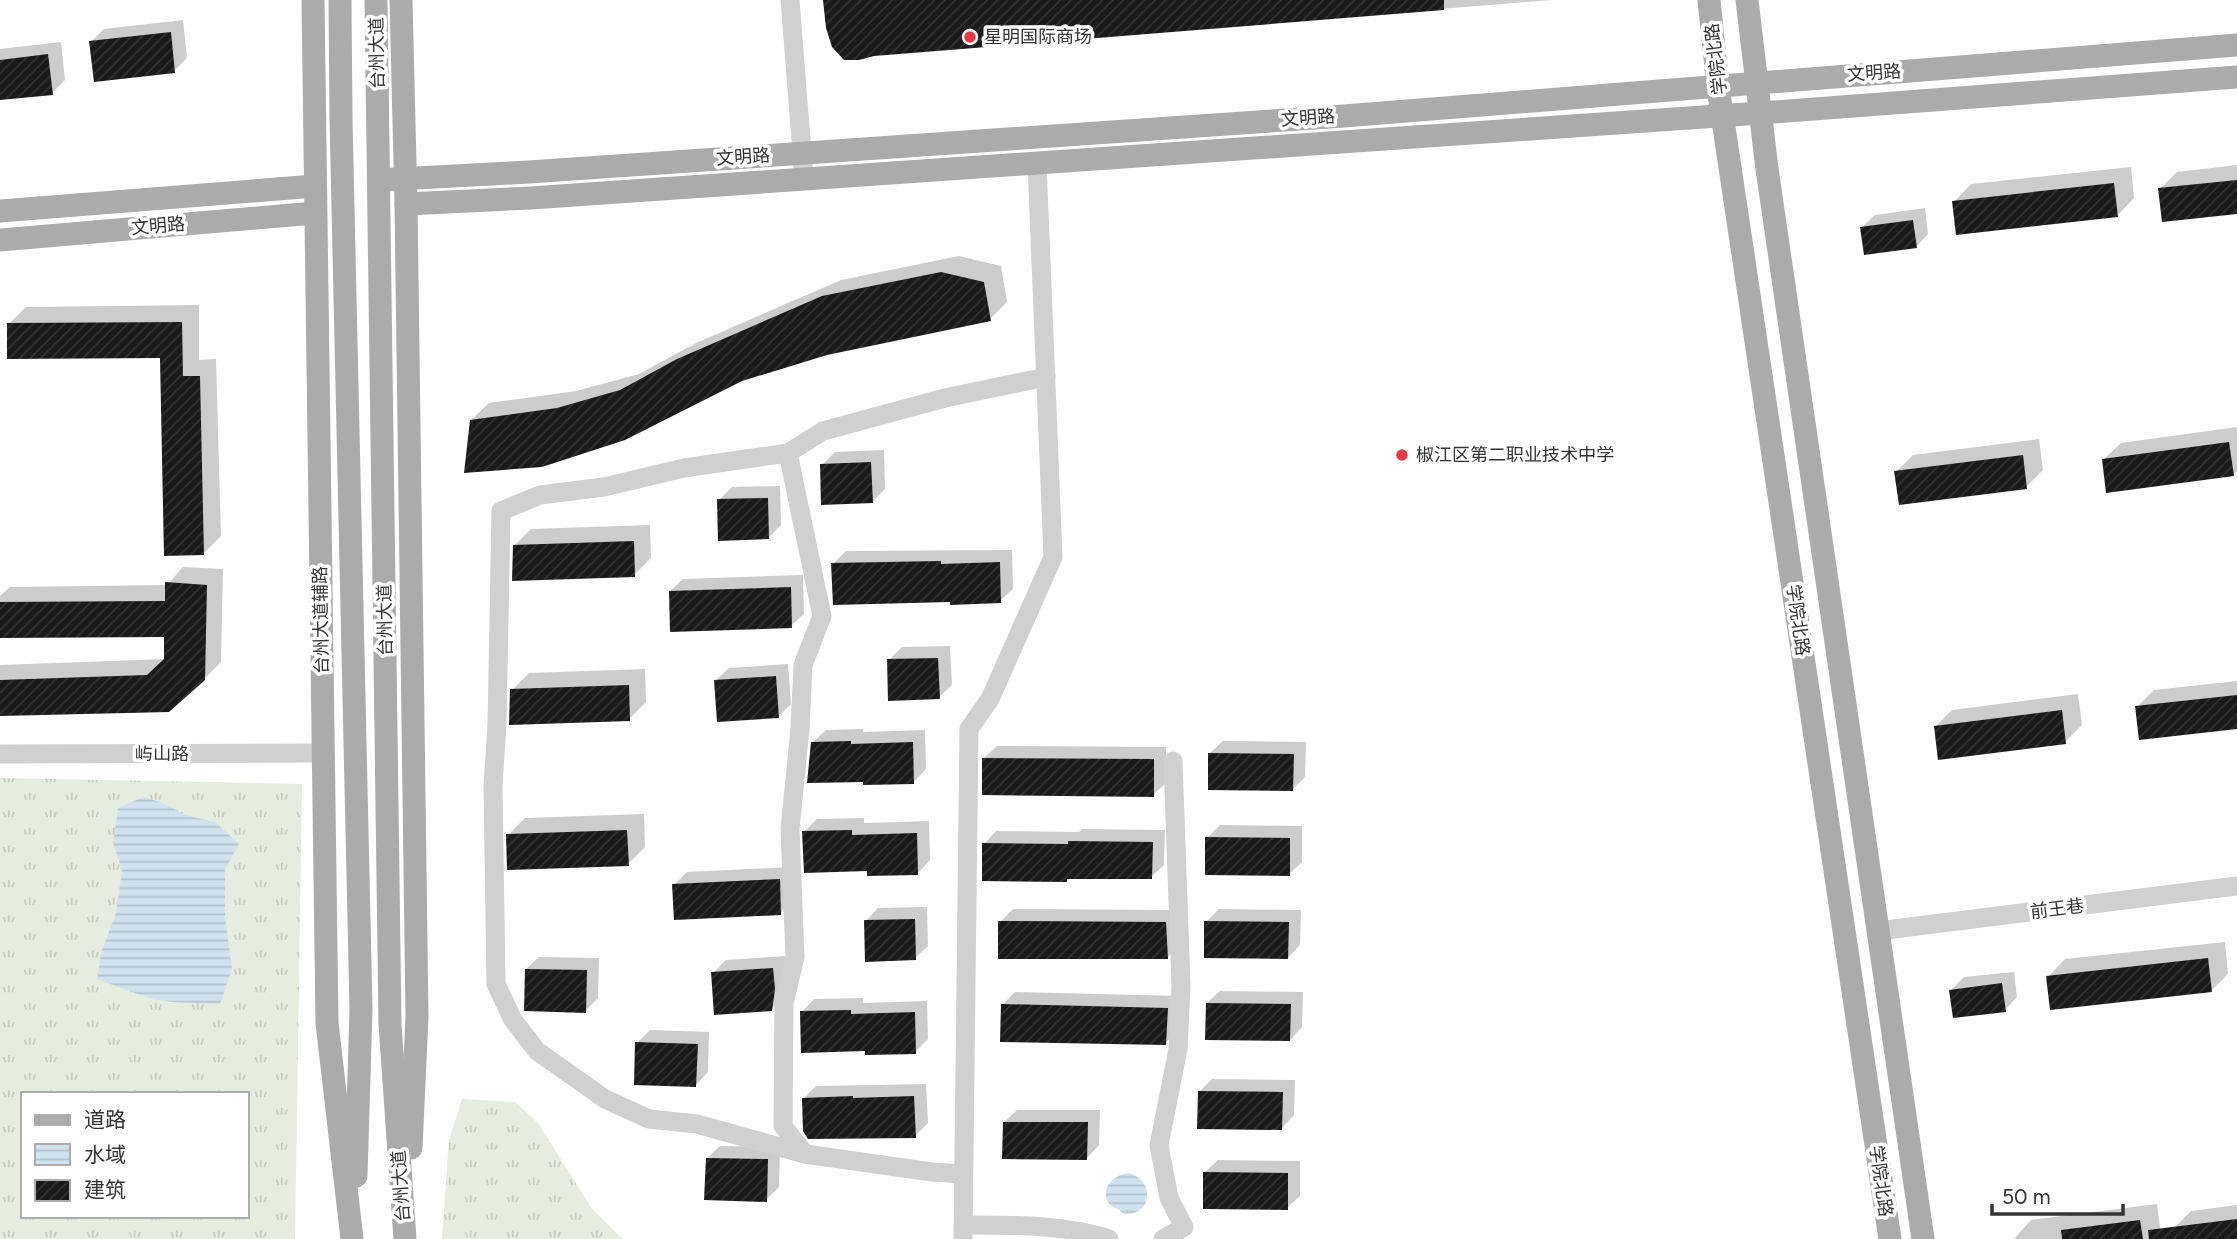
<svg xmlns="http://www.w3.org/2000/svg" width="2237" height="1239" font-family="Figtree,'Noto Sans SC',sans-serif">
<defs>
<pattern id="grass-tufts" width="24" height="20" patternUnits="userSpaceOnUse" patternTransform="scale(1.75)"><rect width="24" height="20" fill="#e6ecdf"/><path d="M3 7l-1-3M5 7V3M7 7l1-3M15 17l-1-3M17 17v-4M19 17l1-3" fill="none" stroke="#c6cbc0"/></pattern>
<pattern id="water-rules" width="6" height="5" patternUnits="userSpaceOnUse" patternTransform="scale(1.75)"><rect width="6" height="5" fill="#cfe2ee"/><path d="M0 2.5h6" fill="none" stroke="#b2c2cd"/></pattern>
<pattern id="building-hatch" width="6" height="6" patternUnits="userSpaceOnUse" patternTransform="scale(1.75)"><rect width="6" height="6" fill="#1a1a1a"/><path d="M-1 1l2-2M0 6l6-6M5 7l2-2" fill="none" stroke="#333"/></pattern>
</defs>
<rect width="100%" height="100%" fill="#fff"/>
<g fill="url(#grass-tufts)" fill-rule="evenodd">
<path d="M0,778L302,784L295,1239H0ZM23,1094H247V1216H23Z"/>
<polygon points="462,1099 515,1102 538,1123 592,1209 623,1239 442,1239 449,1140"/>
</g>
<g fill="url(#water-rules)">
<polygon points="143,797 163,803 185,815 215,822 239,844 225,870 225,916 232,969 220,1004 170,1002 143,996 97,979 102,950 116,913 122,870 113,843 118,808"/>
<path d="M1129,1173C1156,1181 1152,1216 1124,1214C1119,1208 1109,1207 1107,1200C1101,1185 1117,1174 1129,1173Z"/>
</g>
<g fill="#0003">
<polygon points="824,0 1552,0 874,55"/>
<polygon points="183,20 187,58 174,71 91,42 104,29"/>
<polygon points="61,42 65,80 52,93 0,99 0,49"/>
<polygon points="2237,165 2237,212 2160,189 2177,172"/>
<polygon points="2131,167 2134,198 2117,216 1954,202 1971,184"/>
<polygon points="1925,208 1928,234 1916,247 1862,227 1875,215"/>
<polygon points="959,256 1001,266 1007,302 990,319 827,354 742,380 624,438 471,420 489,403 576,391 639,374 696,343 841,280"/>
<polygon points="199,305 199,360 216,359 221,536 204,553 162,356 9,324 26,307"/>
<polygon points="2237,427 2237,471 2233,475 2103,460 2121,443"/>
<polygon points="2039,439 2043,470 2026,487 1896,472 1913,455"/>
<polygon points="884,450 885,489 872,502 822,465 835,452"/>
<polygon points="780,486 781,525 769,537 719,500 732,487"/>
<polygon points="650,525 651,558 634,575 514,546 531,529"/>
<polygon points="1012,550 1013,589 1000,601 951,600 833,564 846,551"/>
<polygon points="183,567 223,569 221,662 204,679 0,714 0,665 166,659 166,635 0,637 0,596 10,587 167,585"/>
<polygon points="803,575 804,614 791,626 670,591 683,579"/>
<polygon points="950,646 952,685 939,697 889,660 902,647"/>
<polygon points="788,664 791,704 778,717 716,680 729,668"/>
<polygon points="645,669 646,702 629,719 512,690 529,673"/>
<polygon points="2237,681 2237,728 2137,707 2154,690"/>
<polygon points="2078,694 2082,725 2065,742 1935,727 1952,710"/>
<polygon points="863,729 863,732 925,730 926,769 914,782 813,742 826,730"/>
<polygon points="1223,741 1306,742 1305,777 1292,790 1210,753"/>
<polygon points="997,746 1166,747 1166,783 1153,795 984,758"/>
<polygon points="644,814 645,847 628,864 508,835 525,818"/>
<polygon points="864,818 864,823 929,821 930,860 918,873 869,869 804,832 817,819"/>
<polygon points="1220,825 1302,826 1302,862 1289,874 1207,838"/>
<polygon points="1082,829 1165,830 1164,865 1151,877 984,844 996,831 1079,832"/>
<polygon points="792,867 793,900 780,913 674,885 687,872"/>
<polygon points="927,907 928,946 915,958 866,921 878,908"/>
<polygon points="1013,909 1179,910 1180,945 1167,958 1000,922"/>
<polygon points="1219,909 1301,910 1300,945 1288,958 1206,922"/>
<polygon points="2225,942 2228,974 2211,991 2048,977 2065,959"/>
<polygon points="785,956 784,997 771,1009 713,973 726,960"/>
<polygon points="539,957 599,958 598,998 585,1011 526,969"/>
<polygon points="2014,972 2017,997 2005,1010 1951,990 1964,977"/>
<polygon points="1220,991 1303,992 1302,1027 1290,1040 1207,1003"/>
<polygon points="1015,992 1180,996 1178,1031 1165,1043 1002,1005"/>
<polygon points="863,998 863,1003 927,1001 928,1039 915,1052 867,1049 802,1012 814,999"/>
<polygon points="650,1030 709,1032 708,1072 696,1085 637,1043"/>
<polygon points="1212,1079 1295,1080 1294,1115 1282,1128 1199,1092"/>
<polygon points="926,1084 928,1123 915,1136 804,1098 816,1086"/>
<polygon points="1017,1110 1100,1110 1099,1145 1087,1158 1004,1122"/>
<polygon points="720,1146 780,1147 779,1187 766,1200 707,1158"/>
<polygon points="1218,1160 1300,1161 1300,1196 1287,1208 1205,1172"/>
<polygon points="2157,1204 2161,1235 2157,1239 2014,1239 2031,1220"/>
<polygon points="2237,1205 2237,1239 2176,1239 2174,1228 2191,1211"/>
</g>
<g fill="url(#building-hatch)">
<polygon points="823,0 1444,0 1444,10 874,56 859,60 844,60 832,47 826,28"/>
<polygon points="171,32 175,73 94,82 89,41"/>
<polygon points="48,54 53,95 0,100 0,60"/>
<polygon points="2237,180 2237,214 2162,222 2158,188"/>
<polygon points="2114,183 2118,217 1956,235 1952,201"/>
<polygon points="1913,220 1917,248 1864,255 1860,227"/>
<polygon points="941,272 984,282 991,321 827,355 742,381 625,440 542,467 464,473 470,420 557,408 620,390 677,359 822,296"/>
<polygon points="182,322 183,376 200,376 204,555 164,556 160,358 7,359 7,323"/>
<polygon points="2229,442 2234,476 2106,493 2102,459"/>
<polygon points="2023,455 2027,489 1899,505 1894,471"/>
<polygon points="871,462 873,503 821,505 820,464"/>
<polygon points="768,498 769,539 718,541 717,499"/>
<polygon points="634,541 635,577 512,581 513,545"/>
<polygon points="941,561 941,564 1000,562 1001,603 950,605 950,602 833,605 831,563"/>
<polygon points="165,582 207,585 205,680 169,712 0,716 0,680 147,675 164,659 164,637 0,638 0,602 165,601"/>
<polygon points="791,587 792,628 670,632 669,591"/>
<polygon points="938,658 940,699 888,701 887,659"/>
<polygon points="776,676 779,718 717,722 714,680"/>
<polygon points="629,685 630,721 509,725 510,689"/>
<polygon points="2237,695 2237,729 2139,740 2135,706"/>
<polygon points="2062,710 2066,744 1938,760 1934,726"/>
<polygon points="851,741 851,744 913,742 914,784 863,785 863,782 807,783 811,742"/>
<polygon points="1208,753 1294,754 1293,791 1208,790"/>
<polygon points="982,758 1154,759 1154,797 982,795"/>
<polygon points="627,830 629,866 507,870 506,834"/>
<polygon points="852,830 852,835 917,833 918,875 867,876 867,871 804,873 802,831"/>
<polygon points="1205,837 1290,838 1290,876 1205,875"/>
<polygon points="1068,841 1153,842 1152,879 1067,879 1067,882 982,881 982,843 1068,844"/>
<polygon points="780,879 781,915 674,920 672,884"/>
<polygon points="915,919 916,960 865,962 864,920"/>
<polygon points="998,921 1166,922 1168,959 998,959"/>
<polygon points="1204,921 1289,922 1288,959 1204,958"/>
<polygon points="2208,958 2212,992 2050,1010 2046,976"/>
<polygon points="773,968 775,989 772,1011 714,1015 711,972"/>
<polygon points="525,969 587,970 586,1013 524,1011"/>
<polygon points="2002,983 2006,1012 1953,1018 1949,990"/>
<polygon points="1206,1003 1291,1004 1290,1041 1205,1040"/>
<polygon points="1001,1004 1168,1008 1166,1045 1000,1042"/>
<polygon points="851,1010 851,1014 915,1012 916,1054 865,1055 865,1051 801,1053 800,1011"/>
<polygon points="635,1042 698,1044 696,1087 634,1085"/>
<polygon points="1198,1091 1283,1092 1282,1130 1197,1129"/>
<polygon points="853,1096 853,1098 914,1096 916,1138 808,1139 803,1131 802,1098"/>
<polygon points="1003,1122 1088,1122 1087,1160 1002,1159"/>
<polygon points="706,1158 768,1159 767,1202 704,1200"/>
<polygon points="1203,1172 1288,1173 1288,1210 1203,1209"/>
<polygon points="2237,1219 2237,1239 2149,1239 2148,1230"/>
<polygon points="2140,1220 2143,1239 2062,1239 2061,1230"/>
</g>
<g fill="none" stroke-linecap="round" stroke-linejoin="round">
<g stroke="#d0d0d0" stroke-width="19">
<polyline points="790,0 804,178"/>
<polyline points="788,453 822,616 803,665 800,729 790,829 795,957 784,1003 783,1126 805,1154 932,1172 963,1174"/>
<polyline points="0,754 323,753"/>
<polyline points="1878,931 2237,886"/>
<polyline points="805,1154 697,1124 649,1119 605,1099 537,1051 513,1020 496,984 493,785 497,725 501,511 540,495 604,487 684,468 788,453 823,431 945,398 1046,377"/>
<path d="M963,1225C1011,1225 1064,1224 1109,1239"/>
<polyline points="963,1239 969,729 990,699 1053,557 1037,163"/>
<polyline points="1163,1239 1184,1227 1169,1198 1159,1145 1178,1049 1181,986 1173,761"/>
</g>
<g stroke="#ababab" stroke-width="23">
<polyline points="313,0 327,1023 352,1239"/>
<polyline points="340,0 341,119 361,1009 356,1176"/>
<polyline points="376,0 390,1024 405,1239"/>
<polyline points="401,0 406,204 417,1017 411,1148"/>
<polyline points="1709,0 1718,87 1890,1239"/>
<polyline points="1747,0 1767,169 1923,1239"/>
<polyline points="379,180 529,172 1344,116 2237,45"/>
<polyline points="406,204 531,198 1761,113 2237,77"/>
<polyline points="0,211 315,186"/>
<polyline points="0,240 315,213"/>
</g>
</g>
<g fill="#e63946" stroke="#fff" stroke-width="2.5">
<circle cx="970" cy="37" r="7"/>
<circle cx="1402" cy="455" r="7"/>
</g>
<g text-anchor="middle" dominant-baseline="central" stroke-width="7" stroke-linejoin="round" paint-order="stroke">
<g font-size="18" fill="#333" stroke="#fff" text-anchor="start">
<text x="984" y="37">星明国际商场</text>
<text x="1416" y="455">椒江区第二职业技术中学</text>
</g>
<g font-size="18" fill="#333" stroke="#fff">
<text transform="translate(377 53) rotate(-91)">台州大道</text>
<text transform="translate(1716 59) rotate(-97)">学院北路</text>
<text transform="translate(1874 73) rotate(-4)">文明路</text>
<text transform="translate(1308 118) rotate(-4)">文明路</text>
<text transform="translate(743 157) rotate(-4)">文明路</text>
<text transform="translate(158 226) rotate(-5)">文明路</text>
<text transform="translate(321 620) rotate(-91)">台州大道辅路</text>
<text transform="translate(385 620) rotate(-91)">台州大道</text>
<text transform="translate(1798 620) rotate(82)">学院北路</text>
<text x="162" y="754">屿山路</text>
<text transform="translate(2057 909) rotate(-7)">前王巷</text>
<text transform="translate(1881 1181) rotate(82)">学院北路</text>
<text transform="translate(401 1186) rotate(-94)">台州大道</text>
</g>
</g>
<rect x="21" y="1092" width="228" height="126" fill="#ffffff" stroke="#adadad" stroke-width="2"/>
<rect x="35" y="1115" width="35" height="10" fill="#ababab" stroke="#adadad" stroke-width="2"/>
<text x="84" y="1127" font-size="21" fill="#333333">道路</text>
<rect x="35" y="1144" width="35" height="21" fill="url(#water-rules)" stroke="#adadad" stroke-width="2"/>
<text x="84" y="1162" font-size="21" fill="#333333">水域</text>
<rect x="35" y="1180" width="35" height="21" fill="url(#building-hatch)" stroke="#adadad" stroke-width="2"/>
<text x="84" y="1197" font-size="21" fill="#333333">建筑</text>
<path d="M1992 1204v10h131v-10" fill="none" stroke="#333333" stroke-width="3.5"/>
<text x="2002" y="1204" font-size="21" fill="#333333" stroke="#ffffff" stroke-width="5" paint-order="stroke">50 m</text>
</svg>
